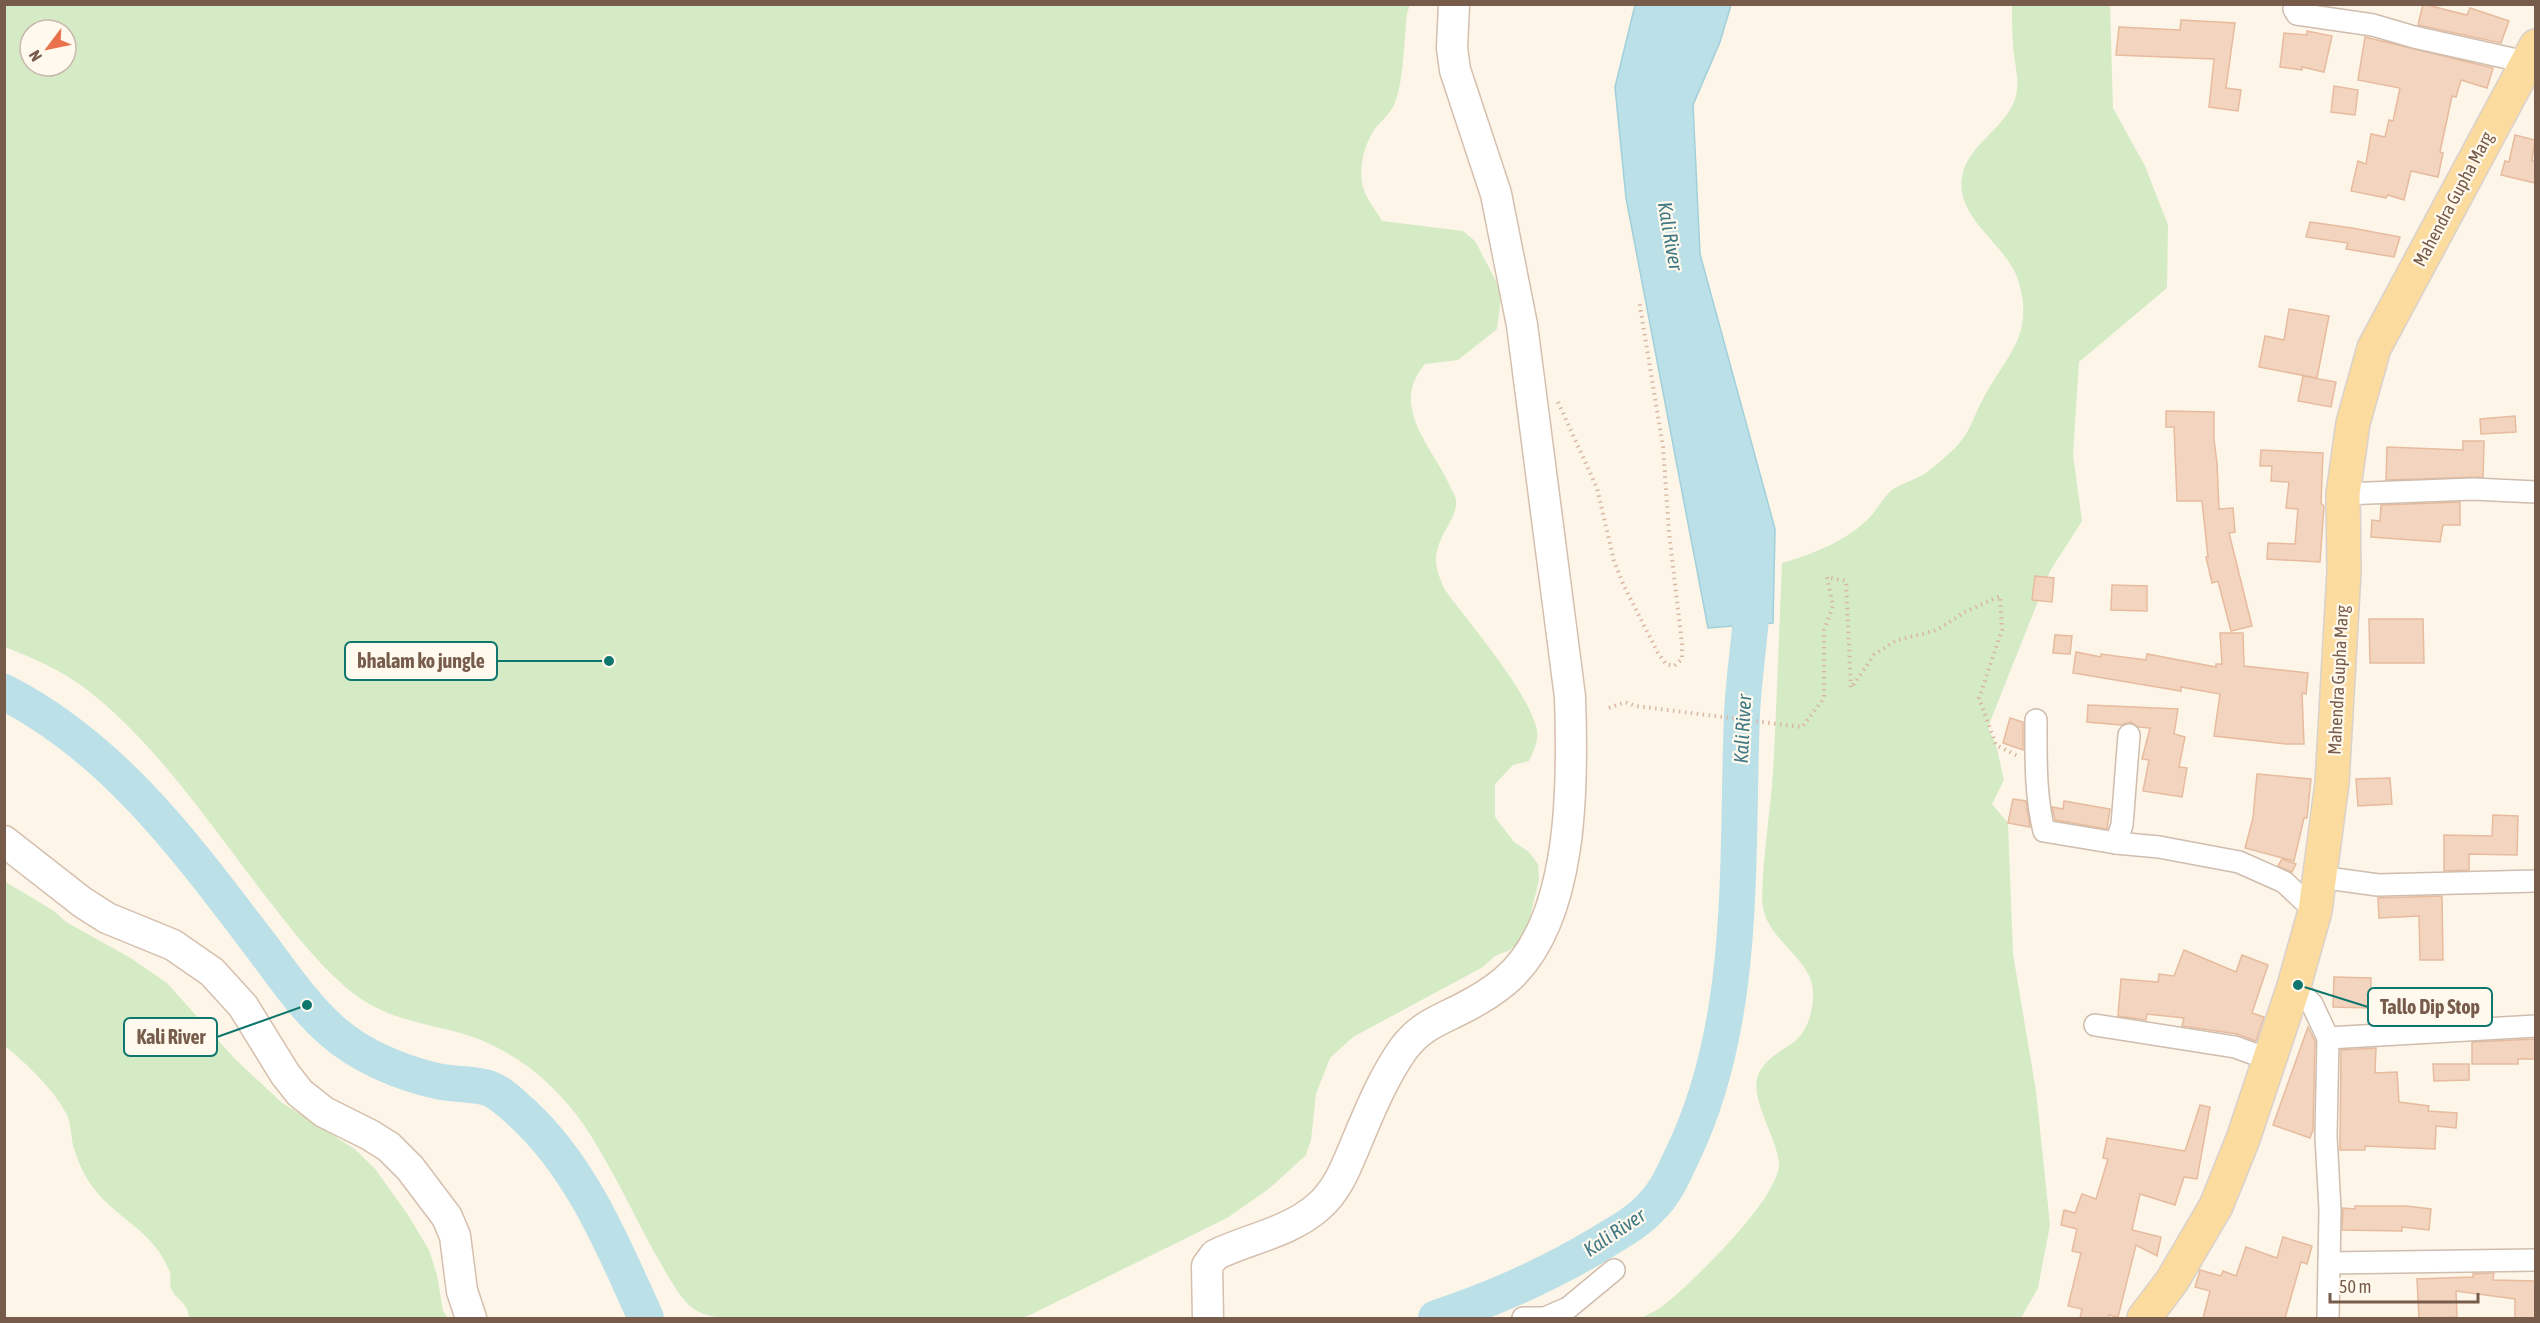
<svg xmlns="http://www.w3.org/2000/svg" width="2540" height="1323" font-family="'Asap Condensed',sans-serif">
<rect width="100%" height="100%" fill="#fdf5e8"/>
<g fill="#d4ebc5" fill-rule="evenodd">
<path d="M4,5H1410L1407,13C1404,38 1404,83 1394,105C1390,114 1380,122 1374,130C1363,147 1357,174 1365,193C1369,202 1377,212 1382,221L1463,231L1475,241L1497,283L1501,298L1497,329L1458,360L1425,364C1389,406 1431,445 1449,484C1451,489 1455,495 1456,500C1457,507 1453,517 1450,522C1434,550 1431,561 1445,590C1471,626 1527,689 1537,730C1539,741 1533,752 1529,761L1513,765L1495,784V817L1514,842L1528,851L1538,864L1539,880L1528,925L1521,940L1510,950L1495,956L1483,967L1353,1037L1330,1058L1316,1094L1311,1140L1306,1155L1270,1188L1227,1218L1032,1314L1022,1318H722C709,1316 695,1313 686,1302C673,1287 663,1267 653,1250C631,1209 610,1164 584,1125C554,1082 511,1047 460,1033C413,1020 382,1019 343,985C313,958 288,925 263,893C210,824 155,742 86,689C61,670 33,658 5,647ZM30,30H66V66H30Z"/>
<path d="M2012,5H2110L2113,108L2145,166L2168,225L2167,288L2079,362L2073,455L2082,521L2050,571L1988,727L1996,745L2004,780L1992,804L2008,823L2013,954L2036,1091L2050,1225L2038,1288L2021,1318H1641C1649,1314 1658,1310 1665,1304C1692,1283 1782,1196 1779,1162C1776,1137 1752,1102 1757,1079C1761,1060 1781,1052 1795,1041C1808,1031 1814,1008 1813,992C1812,956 1762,940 1762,898C1763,856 1770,814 1773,772C1777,702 1779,632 1782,563C1813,554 1847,541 1870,517C1878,508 1884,496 1893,489C1904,483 1916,479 1926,473C1935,466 1945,457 1954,449C1970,433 1971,422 1981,403C2003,358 2035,339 2019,283C2009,245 1955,220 1962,177C1967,145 2004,130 2015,99C2021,82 2014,63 2013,45C2012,32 2012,18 2012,5Z"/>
<path d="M4,881L54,911L66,922L129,957L167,983L235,1059L281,1102L356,1150L376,1170L408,1215L429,1250L437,1275L443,1311L448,1318H189C188,1301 176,1301 171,1288C169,1282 172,1275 169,1270C154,1232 119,1220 95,1190C85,1178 77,1160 73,1145C71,1135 71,1123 66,1113C54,1090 25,1062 5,1046Z"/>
</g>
<polygon fill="#bbe0e7" stroke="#a1d0da" stroke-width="1.5" points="1635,5 1731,5 1720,42 1693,105 1700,254 1775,529 1773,623 1708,628 1626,198 1615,87"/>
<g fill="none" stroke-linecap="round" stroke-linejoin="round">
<g stroke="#bbe0e7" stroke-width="36">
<path d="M4,692C110,746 182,842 252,934C278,967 301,1004 332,1031C360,1056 401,1073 437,1081C453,1085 472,1083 488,1088C500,1092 512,1104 522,1113C582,1168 613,1246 646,1318"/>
<path d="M1436,1318C1494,1299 1548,1275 1601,1243C1619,1232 1638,1222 1652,1206C1666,1192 1674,1173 1682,1156C1748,1020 1736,861 1742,714C1744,669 1753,623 1753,578"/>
</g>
</g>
<g fill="#f3d4be" stroke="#e6bb9e" stroke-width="1.5">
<polygon points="2423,4 2467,15 2470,8 2509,21 2501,43 2418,25"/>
<polygon points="2181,20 2235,23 2226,88 2241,90 2238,111 2209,107 2214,59 2116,55 2119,27 2180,30"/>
<polygon points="2307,31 2332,36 2324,72 2302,67 2302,70 2280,67 2284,33 2307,35"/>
<polygon points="2365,37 2493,68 2487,88 2461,80 2456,97 2452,96 2440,152 2443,153 2438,177 2411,171 2404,200 2388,195 2386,198 2351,191 2358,161 2366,164 2371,134 2385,137 2389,120 2393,121 2400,88 2358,80"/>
<polygon points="2334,86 2358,90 2355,115 2331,112"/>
<polygon points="2515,135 2535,140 2532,161 2535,161 2535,183 2501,175 2505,161 2509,162"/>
<polygon points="2310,222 2352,228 2400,237 2394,257 2346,249 2348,243 2306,237"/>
<polygon points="2289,309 2329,316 2317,378 2259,367 2265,336 2284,340"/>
<polygon points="2303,376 2336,382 2331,407 2298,401"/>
<polygon points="2166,411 2214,412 2214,440 2217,463 2219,509 2233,508 2235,532 2229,533 2252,626 2231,631 2218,581 2212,583 2206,557 2208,557 2202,501 2177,501 2174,427 2166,427"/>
<polygon points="2515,416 2516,432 2481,434 2480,419"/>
<polygon points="2463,441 2484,441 2483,477 2386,480 2387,447 2463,450"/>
<polygon points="2261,450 2323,453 2321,503 2324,506 2320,562 2267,559 2268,543 2295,544 2298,509 2286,508 2289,482 2271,481 2272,466 2260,466"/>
<polygon points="2460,502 2460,525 2443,525 2440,542 2371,537 2372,520 2380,521 2381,505"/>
<polygon points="2035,576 2054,578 2052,602 2032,600"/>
<polygon points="2112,585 2147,586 2147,611 2111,610"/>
<polygon points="2369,619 2423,619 2424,663 2370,663"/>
<polygon points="2220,633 2243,633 2244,666 2308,673 2306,694 2302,693 2304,744 2286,744 2214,736 2220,694 2181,687 2181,691 2073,673 2076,652 2101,657 2101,654 2146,660 2147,654 2216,667 2216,664 2222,664"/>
<polygon points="2055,635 2072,636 2070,654 2053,653"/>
<polygon points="2088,705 2178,709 2174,734 2185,737 2179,767 2187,768 2182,797 2143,791 2149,760 2142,759 2150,728 2138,727 2131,722 2121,725 2087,722"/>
<polygon points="2010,718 2023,722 2023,750 2003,743"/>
<polygon points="2257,774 2311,779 2307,818 2304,818 2294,861 2245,848 2253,818"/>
<polygon points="2390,778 2392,804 2358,806 2356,779"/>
<polygon points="2013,799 2026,801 2030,827 2008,823"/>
<polygon points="2064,801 2110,809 2107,829 2055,820 2052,807 2063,809"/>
<polygon points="2493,815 2518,816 2517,855 2469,854 2469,870 2444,871 2444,835 2492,836"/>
<polygon points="2282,859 2296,864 2292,872 2278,866"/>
<polygon points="2442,896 2443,960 2420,960 2419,916 2379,918 2378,898"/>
<polygon points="2184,950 2236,972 2242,955 2268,965 2252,1013 2264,1017 2256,1041 2237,1034 2182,1026 2184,1018 2147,1014 2146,1020 2118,1016 2121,979 2158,982 2159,974 2174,976"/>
<polygon points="2334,977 2371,978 2370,1008 2333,1007"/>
<polygon points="2308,1027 2315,1041 2313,1130 2310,1138 2273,1125"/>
<polygon points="2535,1039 2535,1059 2518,1059 2518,1064 2472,1064 2472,1042"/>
<polygon points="2376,1048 2375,1073 2397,1072 2399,1102 2429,1106 2428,1111 2457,1113 2456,1128 2436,1126 2435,1149 2365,1146 2365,1150 2340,1150 2341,1050"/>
<polygon points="2433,1064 2469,1064 2469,1080 2434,1081"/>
<polygon points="2200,1105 2210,1107 2197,1179 2184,1177 2175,1205 2140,1194 2132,1230 2161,1237 2157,1256 2136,1245 2118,1317 2109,1315 2108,1318 2080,1318 2082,1309 2068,1306 2081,1253 2072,1251 2077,1229 2061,1225 2064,1210 2075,1213 2082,1194 2096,1199 2108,1159 2103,1158 2107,1138 2185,1151"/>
<polygon points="2355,1206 2406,1206 2431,1209 2429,1230 2402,1227 2402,1231 2342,1230 2343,1208 2355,1209"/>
<polygon points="2283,1237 2312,1246 2307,1264 2301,1262 2285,1318 2203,1318 2210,1291 2195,1287 2200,1270 2221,1276 2223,1271 2236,1276 2246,1247 2277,1258"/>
<polygon points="2494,1273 2493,1280 2535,1281 2535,1318 2515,1318 2515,1299 2456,1291 2457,1317 2419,1318 2417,1279 2473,1277 2473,1274"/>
</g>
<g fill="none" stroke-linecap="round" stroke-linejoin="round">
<g stroke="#cfbdad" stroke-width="24">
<g id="street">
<polyline points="2294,9 2297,14 2373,25 2414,37 2526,62"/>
<polyline points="2343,494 2473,489 2536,492"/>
<path d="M2036,720C2036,757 2035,795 2044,831L2116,843"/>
<polyline points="2129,735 2122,825 2116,843 2159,847 2239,862 2284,882 2315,911"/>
<polyline points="2320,877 2378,885 2536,881"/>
<polyline points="2294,986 2312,1004 2328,1038 2326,1136 2330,1210 2328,1318"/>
<polyline points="2095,1025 2235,1047 2268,1059"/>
<polyline points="2328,1038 2536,1026"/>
<polyline points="2329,1263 2536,1260"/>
<polyline points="1523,1318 1545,1318 1568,1308 1614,1270"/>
</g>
</g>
<g stroke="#d5bfad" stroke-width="33">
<g id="secondary">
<polyline points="4,841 82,902 107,918 173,945 212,972 243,1006 285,1074 300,1093 324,1112 370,1135 389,1147 410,1168 447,1217 455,1236 462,1291 471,1318"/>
<path d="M1208,1318L1207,1266L1215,1255C1248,1239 1290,1232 1318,1207C1338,1190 1347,1165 1357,1141C1370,1110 1384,1076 1404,1048C1422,1025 1438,1021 1463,1008C1477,1001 1493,991 1505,981C1575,922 1573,781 1570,697L1522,325L1496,194L1455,70L1452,48L1454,4"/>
</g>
</g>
<g stroke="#d9d1cd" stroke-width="36">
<polyline id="primary" points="2144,1318 2172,1281 2216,1206 2243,1139 2294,986 2315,911 2332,783 2344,571 2343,494 2353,423 2374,348 2536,46"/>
</g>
<g stroke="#d9b8a1" stroke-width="4" stroke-dasharray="1.5 4.5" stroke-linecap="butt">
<polyline points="1558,402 1597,488 1614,561 1624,586 1658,653 1666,664 1674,666 1682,659 1682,644 1669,532 1663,447 1639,300"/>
<polyline points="1609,708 1625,702 1636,706 1802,727 1824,698 1824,630 1833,606 1827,577 1846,581 1851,688 1874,655 1895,641 1937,630 1965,612 2000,596 2002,630 1979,698 1996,745 2018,756"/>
</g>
<use href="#street" stroke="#fff" stroke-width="21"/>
<use href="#secondary" stroke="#fff" stroke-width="30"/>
<use href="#primary" stroke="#fcdb9f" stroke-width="33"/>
</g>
<g text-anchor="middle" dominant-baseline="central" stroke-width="4.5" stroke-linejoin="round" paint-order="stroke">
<g font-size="18" fill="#785c4b" stroke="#fff9ee">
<text transform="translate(2453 199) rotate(-62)">Mahendra Gupha Marg</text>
<text transform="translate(2338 680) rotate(-87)">Mahendra Gupha Marg</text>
</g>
<g font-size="20" font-style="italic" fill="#407884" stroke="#fff9ee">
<text transform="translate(1671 236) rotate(80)">Kali River</text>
<text transform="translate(1742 729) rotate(-87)">Kali River</text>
<text transform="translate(1614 1232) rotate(-34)">Kali River</text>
</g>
</g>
<path fill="none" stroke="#0f766e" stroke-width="2" d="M609 661L497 661M2298 985L2368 1007M307 1005L217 1037"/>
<g fill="#0f766e" stroke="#fff9ee" stroke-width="2">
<circle cx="609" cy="661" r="6"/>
<circle cx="2298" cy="985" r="6"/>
<circle cx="307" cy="1005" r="6"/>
</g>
<g fill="#fff9ee" stroke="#0f766e" stroke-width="2">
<rect x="345" y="642" width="152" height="38" rx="6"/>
<rect x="2368" y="988" width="124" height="38" rx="6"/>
<rect x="124" y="1018" width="93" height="38" rx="6"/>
</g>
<g font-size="20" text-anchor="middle" font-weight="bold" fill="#785c4b">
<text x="421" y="668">bhalam ko jungle</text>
<text x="2430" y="1014">Tallo Dip Stop</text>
<text x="171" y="1044">Kali River</text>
</g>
<rect width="2540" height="1323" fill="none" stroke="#785c4b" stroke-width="12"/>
<g transform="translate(48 48) rotate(238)"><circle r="28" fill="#fff9ee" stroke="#c9baad" stroke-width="1.5"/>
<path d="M0-4.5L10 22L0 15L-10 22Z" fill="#e9714b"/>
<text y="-9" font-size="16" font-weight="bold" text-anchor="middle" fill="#785c4b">N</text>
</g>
<path d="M2330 1293v9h148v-9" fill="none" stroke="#785c4b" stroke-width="3"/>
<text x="2339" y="1293" font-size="18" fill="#785c4b" stroke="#fff9ee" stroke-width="4.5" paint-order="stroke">50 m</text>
</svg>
